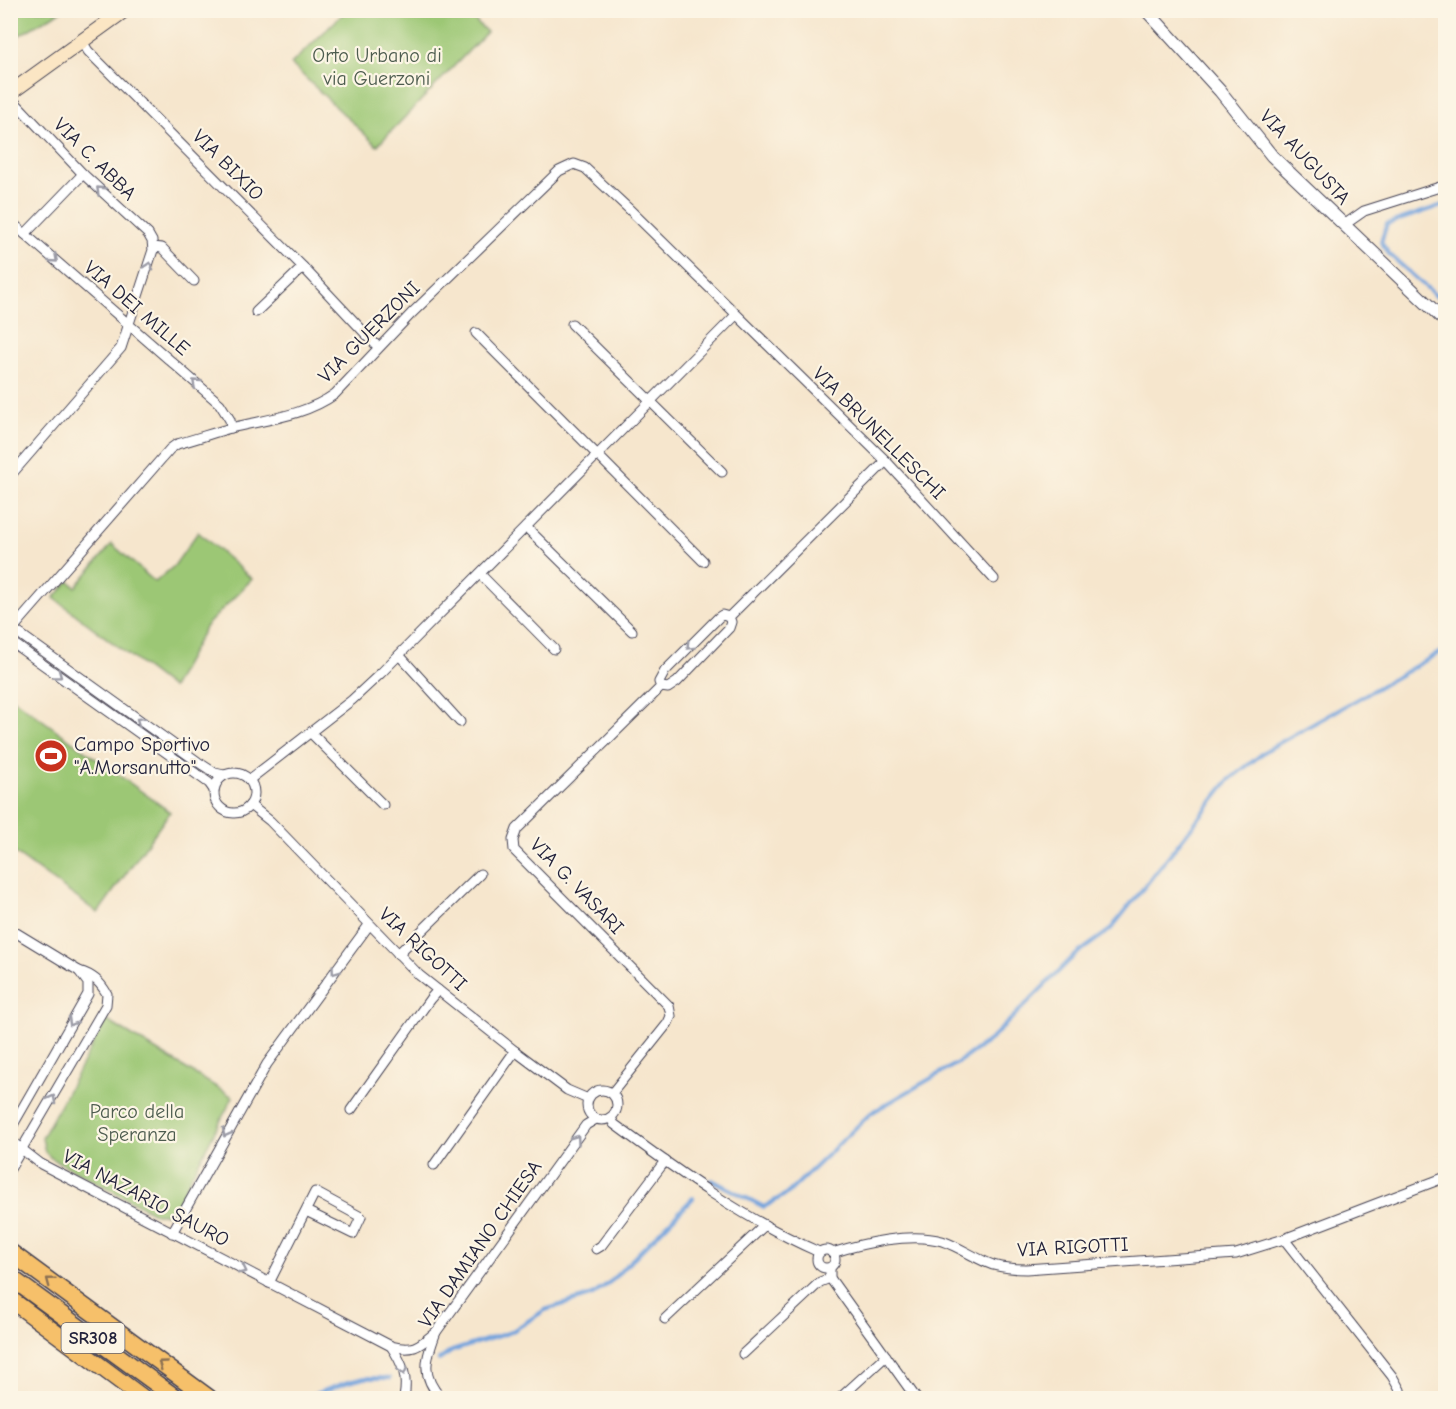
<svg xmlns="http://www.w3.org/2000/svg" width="1456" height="1409" font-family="'Comic Neue',sans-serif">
<rect width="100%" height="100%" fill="#fcf5e5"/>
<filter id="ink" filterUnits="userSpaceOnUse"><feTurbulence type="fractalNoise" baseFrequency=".0167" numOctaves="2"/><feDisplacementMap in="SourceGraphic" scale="12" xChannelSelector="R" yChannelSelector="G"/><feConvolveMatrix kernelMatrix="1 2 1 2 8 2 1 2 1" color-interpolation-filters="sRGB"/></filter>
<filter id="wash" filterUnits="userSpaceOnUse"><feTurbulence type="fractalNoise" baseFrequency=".008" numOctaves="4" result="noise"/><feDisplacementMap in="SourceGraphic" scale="24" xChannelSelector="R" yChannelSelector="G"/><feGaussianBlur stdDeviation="1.35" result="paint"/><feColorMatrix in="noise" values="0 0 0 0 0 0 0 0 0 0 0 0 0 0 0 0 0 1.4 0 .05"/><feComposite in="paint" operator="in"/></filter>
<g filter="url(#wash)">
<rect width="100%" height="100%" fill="#f6e6cd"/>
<g fill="#9cc774" stroke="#5f7458" stroke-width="1.5">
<polygon points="11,10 61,10 61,11 11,40"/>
<polygon points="347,10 465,11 487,32 377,146 291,64"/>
<polygon points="198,532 252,579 206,626 172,688 54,598 69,581 76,587 112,544 155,582 174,566"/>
<polygon points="12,698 170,812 98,913 11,850"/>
<polygon points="106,1020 233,1097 175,1207 166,1214 156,1214 51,1158 45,1152 42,1138"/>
</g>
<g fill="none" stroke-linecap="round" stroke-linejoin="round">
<g stroke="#72a3dd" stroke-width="4">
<polyline points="1446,204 1387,224 1381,242 1389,254 1446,305"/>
<polyline points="712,1180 764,1207 788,1193 871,1113 956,1064 991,1039 1074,956 1110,930 1229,780 1267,750 1446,649"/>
<polyline points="439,1360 452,1351 511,1332 545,1310 593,1295 611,1281 693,1198"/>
<polyline points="304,1398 348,1382 365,1378 390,1378"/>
</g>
</g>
</g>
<g filter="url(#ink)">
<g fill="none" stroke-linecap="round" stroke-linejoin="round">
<g stroke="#423f51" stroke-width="11">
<g id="minor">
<polyline points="82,41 88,51 303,267 256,312"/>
<polyline points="10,97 83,174 148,234 152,241 153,250 121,348 10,476"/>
<polyline points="10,221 220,404 230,420 231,428"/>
<polyline points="1344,225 1364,211 1446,185"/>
<polyline points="25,234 83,174"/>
<polyline points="153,247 162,248 194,281"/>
<polyline points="303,267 378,347"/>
<polyline points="572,324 722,472"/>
<polyline points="476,333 703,561"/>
<polyline points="526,527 632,631"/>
<polyline points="480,574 554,649"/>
<polyline points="10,627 198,762 215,773 224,775"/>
<path d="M10,632L170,449L177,444C196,439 215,432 235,427C269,419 306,415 335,394L411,314L559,171L574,164L585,168L629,209L886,461L994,579"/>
<polyline points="10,641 209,783 214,790"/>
<polyline points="399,655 460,722"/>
<polyline points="661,687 668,688 677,682 729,628 731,622 729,617 886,461"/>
<polyline points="311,733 383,805"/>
<circle cx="234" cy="793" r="20"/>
<polyline points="249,780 352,700 381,673 736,315"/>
<polyline points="250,805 270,821 419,975 515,1051 567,1090 588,1099"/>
<path d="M10,929L79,971C93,975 100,982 107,994L106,1005L10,1169"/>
<polyline points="398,954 480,874"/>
<circle cx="602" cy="1105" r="15"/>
<polyline points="612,1093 668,1023 671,1016 669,1006 514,850 513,840 517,829 661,687 659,682 665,671 719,617 722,615 729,617"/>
<polyline points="351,1110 430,999 438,990"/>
<path d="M611,1118L614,1124C679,1172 745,1220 819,1252"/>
<polyline points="10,1130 88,994 88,983 79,971"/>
<path d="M10,1140L41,1164L391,1346C414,1352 419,1346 436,1332"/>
<polyline points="434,1165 515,1051"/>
<polyline points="172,1233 267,1064 369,925"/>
<polyline points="1284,1239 1392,1376 1400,1390 1401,1398"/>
<polyline points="596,1249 601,1246 665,1161"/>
<circle cx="826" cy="1259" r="9"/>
<path d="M832,1253C863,1243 911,1232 942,1241C960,1247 976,1259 993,1265C1004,1268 1015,1269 1026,1269L1236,1254L1284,1239L1446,1177"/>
<polyline points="830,1268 830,1278 916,1398"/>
<polyline points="269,1283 315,1192 361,1217 353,1234 306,1211"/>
<polyline points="665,1319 765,1225"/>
<path d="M391,1346C403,1364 408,1377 404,1398"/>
<polyline points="743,1354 820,1282 830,1278"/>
<path d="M441,1398C420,1375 426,1359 436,1332L586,1125L596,1119"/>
<polyline points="840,1398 886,1356"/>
</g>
</g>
<g stroke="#423f51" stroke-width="14">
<polyline id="tertiary" points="1146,10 1220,91 1272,156 1446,322"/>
</g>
<g stroke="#423f51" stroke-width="16">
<polyline id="secondary" points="10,93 125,10"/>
</g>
<g stroke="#423f51" stroke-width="19">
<g id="trunk">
<polyline points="10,1252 209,1398"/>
<polyline points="10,1277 176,1398"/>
<polyline points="10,1299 143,1398"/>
</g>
</g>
<use href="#minor" stroke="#fff" stroke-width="9"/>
<use href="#tertiary" stroke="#fff" stroke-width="12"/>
<use href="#secondary" stroke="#fbe6c4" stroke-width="14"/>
<use href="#trunk" stroke="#f6c06b" stroke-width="16"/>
</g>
<defs><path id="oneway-chevron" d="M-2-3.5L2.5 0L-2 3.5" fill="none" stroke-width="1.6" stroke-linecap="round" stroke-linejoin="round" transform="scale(1.5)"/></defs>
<g stroke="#9c9ca7">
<use href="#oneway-chevron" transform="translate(100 190) rotate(-137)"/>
<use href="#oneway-chevron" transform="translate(54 259) rotate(41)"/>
<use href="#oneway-chevron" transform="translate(149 266) rotate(-73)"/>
<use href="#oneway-chevron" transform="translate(196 383) rotate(-139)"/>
<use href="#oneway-chevron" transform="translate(690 646) rotate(135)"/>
<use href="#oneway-chevron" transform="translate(58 675) rotate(36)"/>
<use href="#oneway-chevron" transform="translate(140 721) rotate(-145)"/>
<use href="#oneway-chevron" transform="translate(335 971) rotate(126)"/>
<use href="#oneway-chevron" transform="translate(72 1022) rotate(120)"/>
<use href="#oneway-chevron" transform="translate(52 1099) rotate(-61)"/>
<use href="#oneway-chevron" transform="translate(226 1133) rotate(119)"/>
<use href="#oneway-chevron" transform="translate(576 1139) rotate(-54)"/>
<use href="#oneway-chevron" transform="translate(243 1270) rotate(27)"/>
<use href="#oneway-chevron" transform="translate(403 1371) rotate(75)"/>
</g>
<g stroke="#8c7153">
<use href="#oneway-chevron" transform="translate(50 1281) rotate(-143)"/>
<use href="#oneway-chevron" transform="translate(162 1364) rotate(-144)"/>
</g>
</g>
<defs>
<g id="stadium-disc" transform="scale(1.725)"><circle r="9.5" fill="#c8321e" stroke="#fcf5e5"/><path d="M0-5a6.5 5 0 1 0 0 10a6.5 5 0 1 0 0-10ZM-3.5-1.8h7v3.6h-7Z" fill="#fff"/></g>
</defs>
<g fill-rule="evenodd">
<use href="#stadium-disc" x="51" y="756"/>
</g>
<g text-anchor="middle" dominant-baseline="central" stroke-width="4.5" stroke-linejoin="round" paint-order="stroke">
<rect fill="#fcf5e5" stroke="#63616e" stroke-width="1.5" x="61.5" y="1323" width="63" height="30" rx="4.5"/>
<g font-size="18" font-weight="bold" fill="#22223b">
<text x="93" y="1338">SR308</text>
</g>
<g font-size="20" fill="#4d5c4f" stroke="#fcf5e5">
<text x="377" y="55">Orto Urbano di<tspan x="377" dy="23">via Guerzoni</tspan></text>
<text x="137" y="1111">Parco della<tspan x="137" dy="23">Speranza</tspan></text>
</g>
<g font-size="20" fill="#22223b" stroke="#fcf5e5">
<text transform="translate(1305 157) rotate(47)">VIA AUGUSTA</text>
<text transform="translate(95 159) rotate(45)">VIA C. ABBA</text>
<text transform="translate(228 165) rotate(45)">VIA BIXIO</text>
<text transform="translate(137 308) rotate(41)">VIA DEI MILLE</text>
<text transform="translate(369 332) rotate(-45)">VIA GUERZONI</text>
<text transform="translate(879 433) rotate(45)">VIA BRUNELLESCHI</text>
<text transform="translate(577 886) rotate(46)">VIA G. VASARI</text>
<text transform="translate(423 949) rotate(43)">VIA RIGOTTI</text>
<text transform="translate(146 1198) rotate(28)">VIA NAZARIO SAURO</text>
<text transform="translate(480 1244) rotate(-55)">VIA DAMIANO CHIESA</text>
<text transform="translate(1073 1247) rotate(-3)">VIA RIGOTTI</text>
</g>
<g font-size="20" fill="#22223b" stroke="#fcf5e5" text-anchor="start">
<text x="74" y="744">Campo Sportivo<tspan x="74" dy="23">"A.Morsanutto"</tspan></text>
</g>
</g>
<rect width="1456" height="1409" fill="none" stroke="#fcf5e5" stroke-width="36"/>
</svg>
